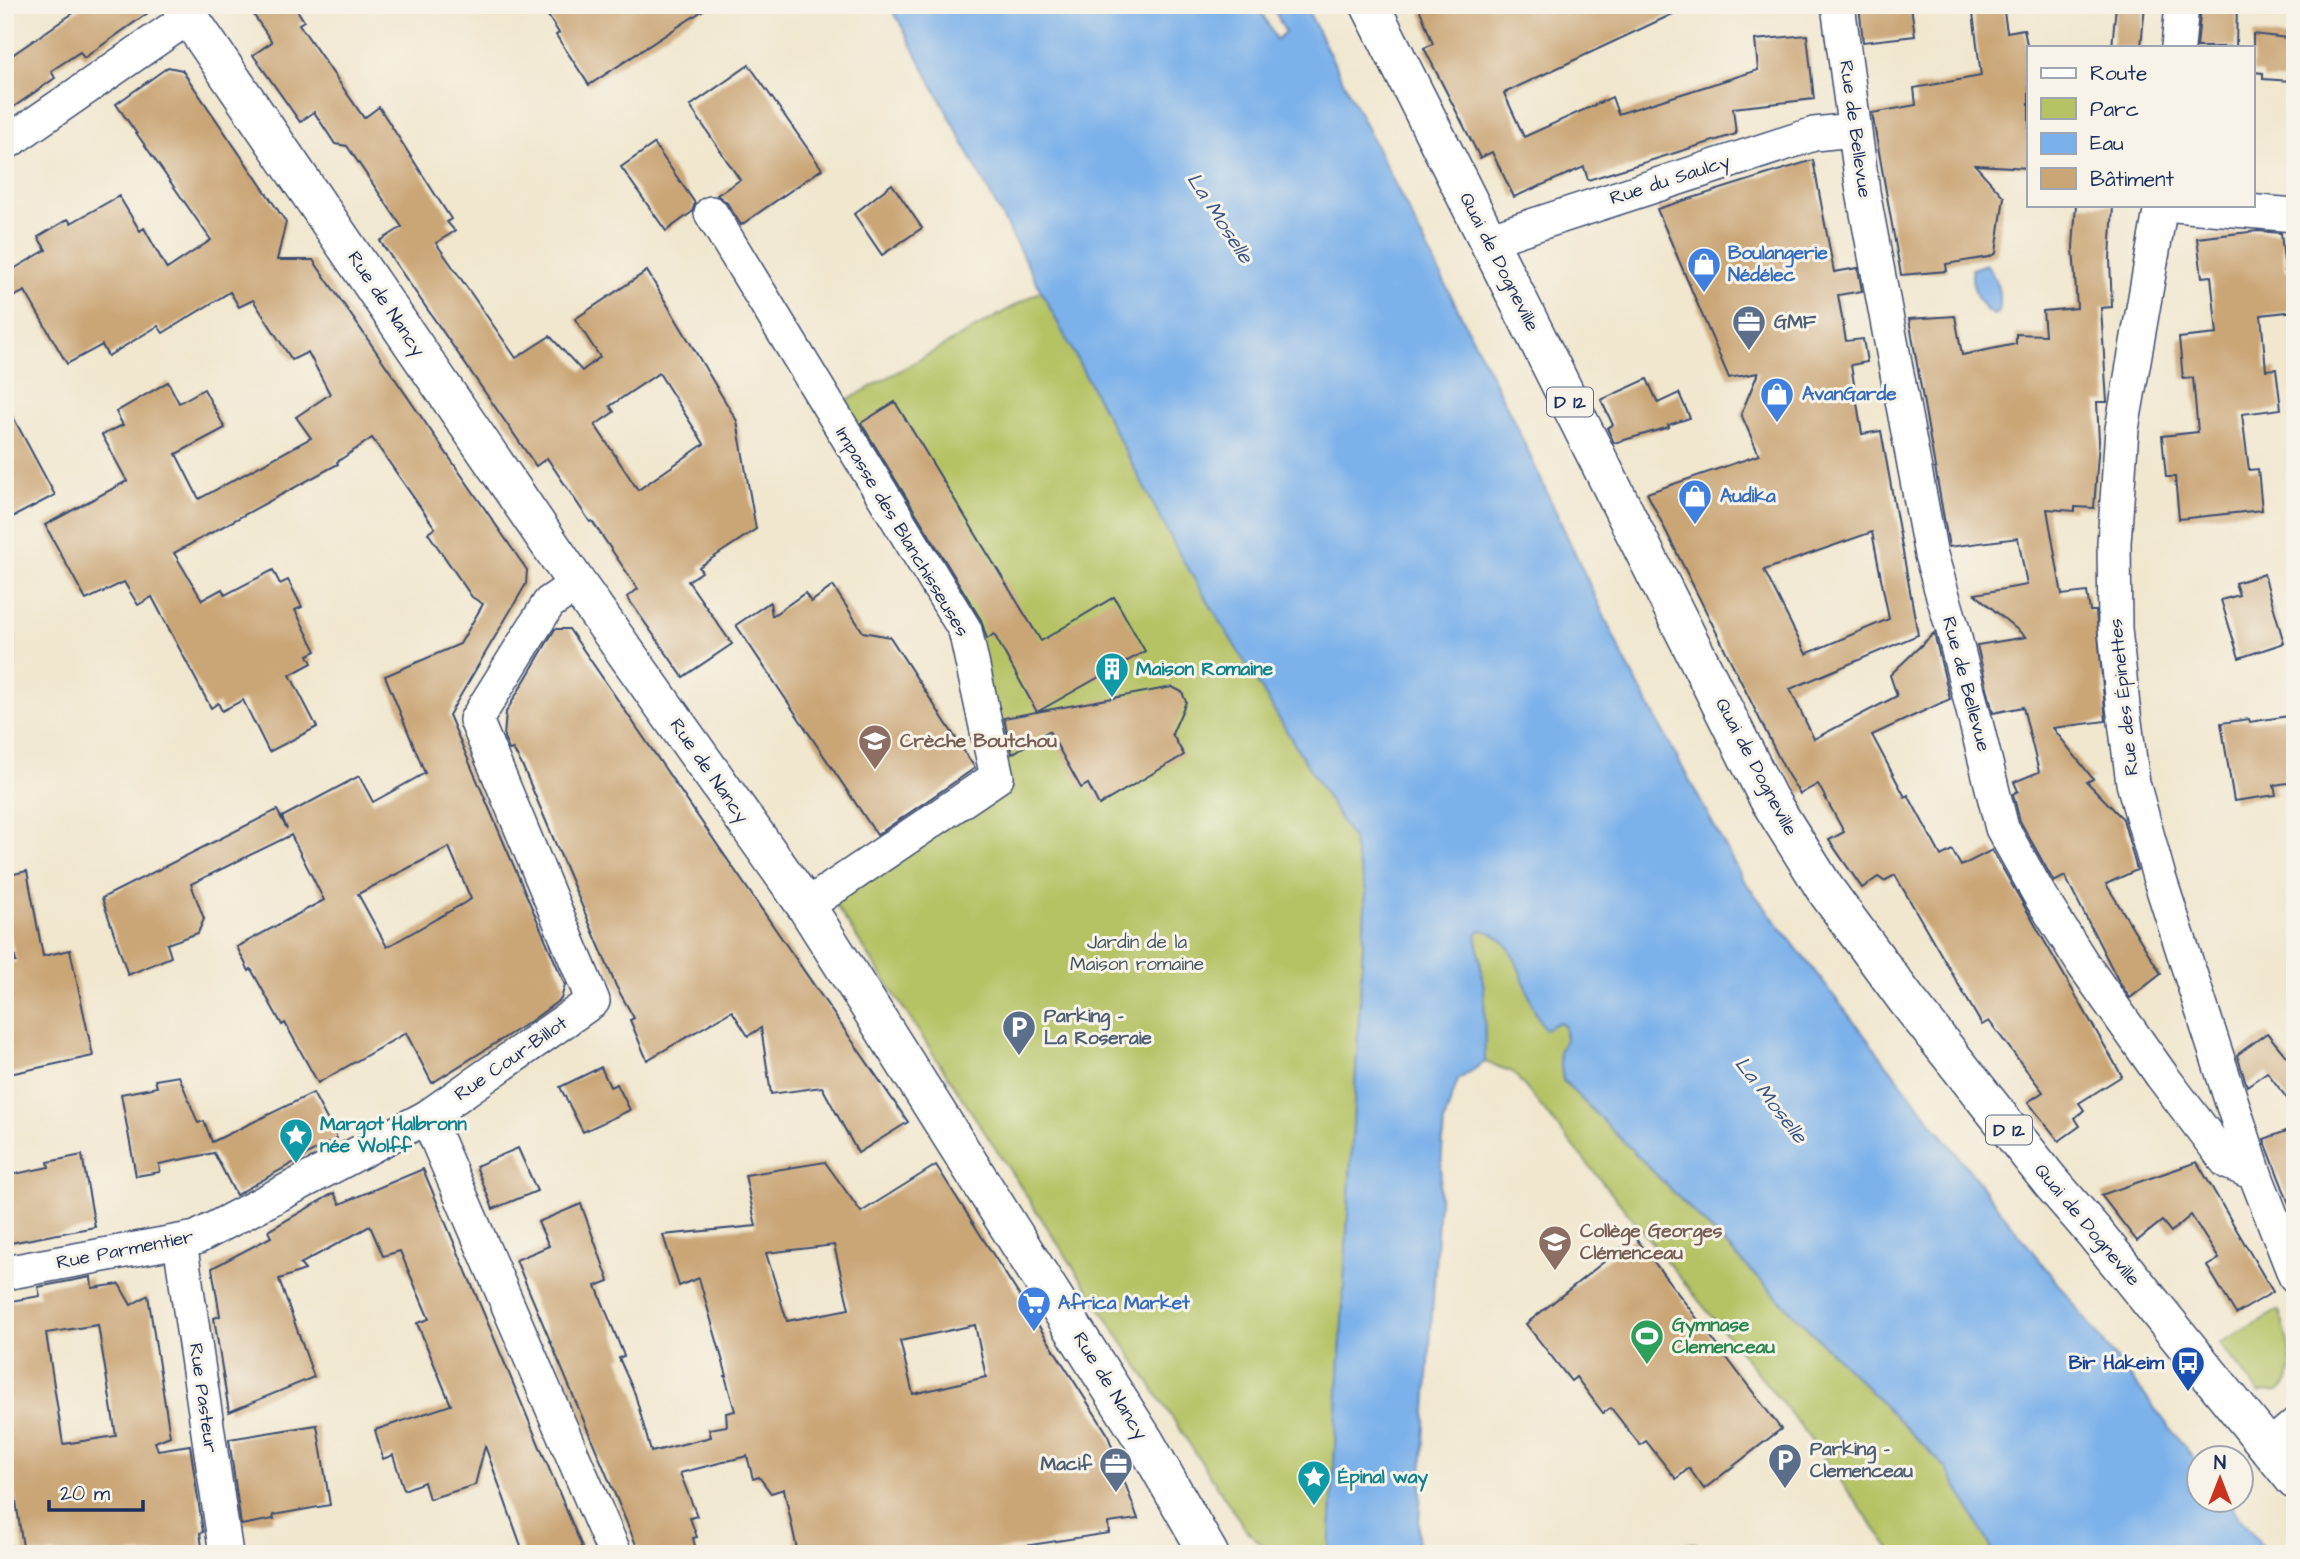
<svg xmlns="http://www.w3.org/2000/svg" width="2300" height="1559" font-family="'Architects Daughter',sans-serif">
<rect width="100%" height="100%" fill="#f7f3e8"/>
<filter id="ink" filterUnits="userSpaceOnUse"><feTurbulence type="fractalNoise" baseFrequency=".0143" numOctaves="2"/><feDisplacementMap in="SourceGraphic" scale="14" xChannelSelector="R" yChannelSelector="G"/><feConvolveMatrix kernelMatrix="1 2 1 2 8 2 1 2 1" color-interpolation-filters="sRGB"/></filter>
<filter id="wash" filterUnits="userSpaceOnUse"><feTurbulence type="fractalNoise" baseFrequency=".00686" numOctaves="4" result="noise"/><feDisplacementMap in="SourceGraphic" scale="28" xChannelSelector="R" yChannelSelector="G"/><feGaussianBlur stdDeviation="1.57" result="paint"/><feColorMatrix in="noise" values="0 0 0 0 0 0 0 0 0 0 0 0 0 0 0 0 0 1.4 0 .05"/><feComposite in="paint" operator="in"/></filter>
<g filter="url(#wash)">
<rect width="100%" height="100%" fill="#f1e7cf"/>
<g fill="#b5c365" stroke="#687962" stroke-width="2">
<polygon points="1041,291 1181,557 1351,837 1366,891 1329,1554 1273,1554 1246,1530 827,892 997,777 965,630 830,410"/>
<polygon points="1479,930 1487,930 1504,940 1554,1023 1559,1022 1564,1025 1566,1038 1559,1052 1563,1081 1946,1468 1995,1554 1894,1554 1799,1424 1513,1072 1485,1062 1484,989 1476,934"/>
<path d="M2279,1310C2286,1332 2300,1377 2280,1391C2272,1394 2266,1389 2259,1393L2220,1343Z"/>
<polygon points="1695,1543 1705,1554 1623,1554 1623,1549"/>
</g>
<g fill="#7bb1ea" stroke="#4b70a4" stroke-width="2">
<path d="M888,5H1258L1276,40L1285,32L1272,5H1305L1511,415L1624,659L1742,878L2198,1464V1500H2226L2268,1554H1995L1946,1468L1563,1080L1559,1052L1566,1038L1564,1025L1559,1022L1545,1029C1523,1001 1521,933 1480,930L1476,934L1484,989L1485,1062L1458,1080L1444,1121L1417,1554H1329L1366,891L1351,837L1181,557L899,21Z"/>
<path d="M1986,264C1997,280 2003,294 1999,312L1993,315C1978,306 1971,288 1972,269Z"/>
</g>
<g id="blocks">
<g fill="#caa677" fill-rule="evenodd">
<polygon points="85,5 159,5 84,58 80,52 51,71 55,78 5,113 5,60"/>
<path d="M247,5H294L304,21L299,24L364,118L379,107L451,219L447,222L455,231L436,243L516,358L550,336L582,371L600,357L575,319L647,271L737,421L756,529L699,567L702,572L688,581L732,644L683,677L627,597L638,589L592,521L590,522L547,458L536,466L380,241L402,227L347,146L335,144L314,112L300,122L253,55L272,42ZM659,373L704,444L638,490L595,425L614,412L610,406Z"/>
<polygon points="541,5 711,5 589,85 556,35 559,33"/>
<polygon points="1418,5 1692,5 1504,93 1524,137 1612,97 1618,114 1758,70 1755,40 1807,35 1814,99 1733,108 1736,134 1588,180 1584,167 1514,197 1492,152 1480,158 1424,48 1433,44"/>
<polygon points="1859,5 1911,5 1915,36 1863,42"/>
<polygon points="1972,5 2003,5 2007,32 2024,29 2029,56 2029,168 1975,165 2004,197 1996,253 1989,257 1946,264 1947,271 1901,275 1872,113 1916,105 1914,88 1981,76"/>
<polygon points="2116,5 2145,5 2141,47 2112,47"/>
<polygon points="2201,5 2237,5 2236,47 2197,47"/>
<polygon points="2253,34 2295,39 2291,81 2263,79 2263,73 2253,72"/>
<polygon points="749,65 822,169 741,225 727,203 717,195 740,180 690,106"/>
<path d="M168,67L182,70L286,222L277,260H313L527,570L526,584L449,715L565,985L561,999L531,1021L432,1083L406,1033L318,1083L285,1023L282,1025L251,969L249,971L237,947L324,900L291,835L191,884L204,919L198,933L167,944L171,957L128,975L102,898L277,810L287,829L282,817L359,776L373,802L425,773L385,676L460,644L483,604L472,597L428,533L435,528L372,438L337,462L338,464L174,553L202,600L222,589L225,595L273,570L280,584L288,580L302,607L295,610L316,651L308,655L312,663L290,675L317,727L269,752L243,700L222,711L218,703L211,708L152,597L138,605L124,582L86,600L45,525L127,481L102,435L123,425L116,412L168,382L179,403L204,389L225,428L176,454L199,499L311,438L296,417L330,394L308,352L292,360L253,300L239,307L230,292L163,333L158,326L108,356L102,345L67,364L25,291L5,301V274L46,250L38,237L68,219L71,223L119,196L140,231L144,228L167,269L211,240L116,104ZM449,847L471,899L387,947L358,894Z"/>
<polygon points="654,144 695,203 692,212 666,231 621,167"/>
<path d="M1813,160L1834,272L1858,268L1862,291L1838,295L1846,341L1863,339L1867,362L1851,365L1862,434L1881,431L1918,635L1790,689L1814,739L1897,696L1890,675L1934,633L1950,699L1872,735L1905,797L1908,795L1941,856L1952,850L1961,866L1992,850L2122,1076L2079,1103L2084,1110L2075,1118L2080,1126L2059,1141L2028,1102L2043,1092L1989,1021L1982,1025L1895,875L1884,881L1878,877L1862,888L1829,840L1844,832L1818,784L1800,794L1786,772L1647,493L1759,455L1741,414L1758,373L1729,378L1657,209ZM1872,532L1889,619L1806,654L1764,570Z"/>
<polygon points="892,184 922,228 882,255 854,214"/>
<polygon points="2076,205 2113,205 2110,259 2112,307 2101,308 2107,402 2097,402 2099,441 2094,508 2075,507 2075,511 2047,509 2062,595 2087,592 2090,611 2096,611 2106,721 2053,728 2093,779 2087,782 2123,819 2137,870 2106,884 2161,974 2130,998 2119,982 2065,876 2054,882 2020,821 2013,794 2018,791 2014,782 2039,772 2023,707 1993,713 1977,645 2026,637 1975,594 2027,585 2018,538 1949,547 1909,319 1955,316 1962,355 2016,344 2016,334 2045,335 2043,311 2077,308 2073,247"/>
<polygon points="2258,231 2281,233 2285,271 2293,270 2295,284 2295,311 2261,315 2266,370 2276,369 2281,409 2242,414 2249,470 2258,469 2262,510 2179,519 2175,477 2166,477 2162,436 2198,432 2193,378 2183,379 2179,338 2217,334 2211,276 2202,277 2197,238"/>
<polygon points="1647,379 1658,403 1679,393 1690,418 1668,425 1669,427 1614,443 1607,428 1613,425 1601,400"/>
<polygon points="5,402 55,495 5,521"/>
<polygon points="895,402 1041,641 1114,597 1145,651 1037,712 994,634 987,639 981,620 861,423"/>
<polygon points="2264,574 2284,643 2239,658 2221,600 2239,595 2235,583"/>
<polygon points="833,586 863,632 890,637 975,768 877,835 736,625 770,602 772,616 805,593 811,602"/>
<polygon points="555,629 569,629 908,1122 858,1153 822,1087 771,1094 761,1028 748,1036 732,1011 647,1060 630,1020 634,1018 616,986 523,767 513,749 509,750 504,737 506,712"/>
<polygon points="1172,687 1182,692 1186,702 1172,734 1184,755 1099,805 1088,784 1081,788 1049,731 1012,754 1004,718"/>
<polygon points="2295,715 2295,782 2274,785 2276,795 2234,801 2221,723 2249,719 2250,722"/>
<polygon points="27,871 43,956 70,950 93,1056 5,1075 5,964 16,962 5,914 5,876"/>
<polygon points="2267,1033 2295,1067 2295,1109 2267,1072 2247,1086 2237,1055"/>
<polygon points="601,1067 610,1087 617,1084 630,1110 583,1132 560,1087"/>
<polygon points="179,1076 198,1123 204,1121 212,1142 313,1093 337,1138 236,1195 214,1153 159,1164 160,1172 136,1176 121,1094 157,1087 155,1080"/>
<polygon points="2295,1128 2295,1213 2293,1214 2264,1139"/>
<polygon points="518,1148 537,1191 493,1209 476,1166"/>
<polygon points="82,1155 95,1227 5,1244 5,1176 49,1167 48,1162"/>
<path d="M825,1162L861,1212L936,1165L1107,1433L1138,1519L1108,1523L1109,1533L973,1554H798L784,1489L771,1493L759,1477L753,1479L747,1456L680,1473L697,1516L690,1518L697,1537L693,1538L697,1554H640L516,1260L549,1246L538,1222L581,1204L609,1281L596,1286L624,1356L619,1358L635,1394L651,1452L711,1437L709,1429L727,1426L726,1413L735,1411L725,1376H727L699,1278L679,1286L663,1235L756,1226L745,1175ZM834,1245L849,1309L787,1321L766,1253ZM975,1325L986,1377L913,1394L900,1341Z"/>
<polygon points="2197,1162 2273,1292 2236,1314 2207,1266 2219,1259 2191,1215 2171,1232 2162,1221 2137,1241 2101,1195"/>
<polygon points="423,1169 582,1547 566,1554 524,1554 485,1446 475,1485 429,1499 424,1482 404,1490 393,1455 383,1459 375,1430 451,1405 417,1323 429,1319 400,1251 383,1256 370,1226 300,1264 305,1270 279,1279 314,1377 229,1412 214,1318 220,1316 212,1268 271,1237 268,1231 334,1193 340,1204"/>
<polygon points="1635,1237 1781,1429 1704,1489 1689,1468 1676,1479 1646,1441 1640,1445 1611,1408 1603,1413 1576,1377 1571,1381 1526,1324"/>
<path d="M91,1277L92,1288L119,1284L131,1305L148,1295L170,1436L155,1442L158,1450L190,1445L203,1532L200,1533L203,1554H24L5,1428V1302L40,1296L38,1287ZM98,1325L116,1436L63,1444L46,1333Z"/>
<polygon points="317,1425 330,1505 273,1515 274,1519 241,1525 229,1439"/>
</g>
</g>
</g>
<g filter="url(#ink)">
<use href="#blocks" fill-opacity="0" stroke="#3b4b6f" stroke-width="2"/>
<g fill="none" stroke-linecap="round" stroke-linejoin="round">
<g stroke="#3b4b6f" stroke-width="36">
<g id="minor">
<polyline points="1838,5 1863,192 1931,555 1953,630 2002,828 2040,896 2083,964 2162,1076 2227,1162 2255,1174"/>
<polyline points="2178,47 2182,5"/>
<polyline points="5,144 189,17"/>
<polyline points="2161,205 2122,429 2114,543 2115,629 2123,706 2133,783 2159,877 2255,1174 2295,1276"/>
<polyline points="2175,205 2295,215"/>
<polyline points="711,213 965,630 997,777 806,906"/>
<polyline points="1488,240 1814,134 1853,130"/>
<polyline points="577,584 549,603 476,720 593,1001 427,1117 615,1554"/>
<polyline points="180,1242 226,1554"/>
<polyline points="5,1273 196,1238 427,1117"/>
<polyline points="2268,1448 2295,1425"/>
</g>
</g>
<g stroke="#3b4b6f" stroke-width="41">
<polyline id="secondary" points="181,5 577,584 806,906 1145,1442 1209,1554"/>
</g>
<g stroke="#3b4b6f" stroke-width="41">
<polyline id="primary" points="1370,5 1768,798 1825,889 1906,999 2050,1181 2094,1232 2295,1480"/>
</g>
<use href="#minor" stroke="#fff" stroke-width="33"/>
<use href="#secondary" stroke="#fff" stroke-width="38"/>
<use href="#primary" stroke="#fff" stroke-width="38"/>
</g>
</g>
<defs>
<g id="shop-pin" transform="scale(1.75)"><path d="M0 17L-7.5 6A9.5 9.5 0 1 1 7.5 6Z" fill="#3f7fe0" stroke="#f7f3e8"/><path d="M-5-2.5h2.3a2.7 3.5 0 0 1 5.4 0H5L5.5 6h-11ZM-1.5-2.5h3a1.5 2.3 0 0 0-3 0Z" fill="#fff"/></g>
<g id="office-pin" transform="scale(1.75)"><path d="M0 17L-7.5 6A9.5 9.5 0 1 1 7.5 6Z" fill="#5c6f8a" stroke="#f7f3e8"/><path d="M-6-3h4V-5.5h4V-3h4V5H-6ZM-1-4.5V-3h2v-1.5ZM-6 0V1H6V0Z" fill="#fff"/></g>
<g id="building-pin" transform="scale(1.75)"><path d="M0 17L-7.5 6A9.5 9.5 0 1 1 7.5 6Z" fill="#0f9aa8" stroke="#f7f3e8"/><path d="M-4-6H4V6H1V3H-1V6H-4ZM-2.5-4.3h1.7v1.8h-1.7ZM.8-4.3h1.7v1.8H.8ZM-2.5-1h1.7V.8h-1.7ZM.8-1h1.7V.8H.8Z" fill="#fff"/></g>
<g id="school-pin" transform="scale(1.75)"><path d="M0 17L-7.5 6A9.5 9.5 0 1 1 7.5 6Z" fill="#8d6e63" stroke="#f7f3e8"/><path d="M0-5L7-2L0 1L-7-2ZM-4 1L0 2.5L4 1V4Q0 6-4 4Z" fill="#fff"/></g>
<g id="parking-pin" transform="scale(1.75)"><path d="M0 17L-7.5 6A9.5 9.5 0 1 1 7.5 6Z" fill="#5c6f8a" stroke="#f7f3e8"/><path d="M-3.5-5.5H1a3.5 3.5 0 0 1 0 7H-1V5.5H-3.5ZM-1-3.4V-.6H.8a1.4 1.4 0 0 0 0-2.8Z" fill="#fff"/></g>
<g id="sight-pin" transform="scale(1.75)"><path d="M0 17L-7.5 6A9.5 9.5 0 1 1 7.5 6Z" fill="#0f9aa8" stroke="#f7f3e8"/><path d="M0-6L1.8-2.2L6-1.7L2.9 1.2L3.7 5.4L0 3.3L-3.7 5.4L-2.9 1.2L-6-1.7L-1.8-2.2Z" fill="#fff"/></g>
<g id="supermarket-pin" transform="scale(1.75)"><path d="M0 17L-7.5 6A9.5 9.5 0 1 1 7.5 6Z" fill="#3f7fe0" stroke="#f7f3e8"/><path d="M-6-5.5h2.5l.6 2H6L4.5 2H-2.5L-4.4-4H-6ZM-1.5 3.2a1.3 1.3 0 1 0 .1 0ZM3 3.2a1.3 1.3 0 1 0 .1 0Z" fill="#fff"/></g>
<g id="stadium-pin" transform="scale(1.75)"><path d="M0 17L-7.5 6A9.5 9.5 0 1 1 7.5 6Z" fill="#2e9e5b" stroke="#f7f3e8"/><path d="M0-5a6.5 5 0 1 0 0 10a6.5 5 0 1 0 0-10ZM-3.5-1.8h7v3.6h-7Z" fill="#fff"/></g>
<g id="bus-pin" transform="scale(1.75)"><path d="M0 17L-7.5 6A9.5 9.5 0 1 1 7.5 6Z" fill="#1a4fb4" stroke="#f7f3e8"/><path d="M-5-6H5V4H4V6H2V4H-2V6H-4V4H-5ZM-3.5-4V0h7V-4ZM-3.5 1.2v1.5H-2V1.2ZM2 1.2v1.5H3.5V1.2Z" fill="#fff"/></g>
</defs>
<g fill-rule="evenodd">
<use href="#shop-pin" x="1704" y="264"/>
<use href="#office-pin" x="1749" y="322"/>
<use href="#shop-pin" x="1777" y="394"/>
<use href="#shop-pin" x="1695" y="496"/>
<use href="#building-pin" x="1112" y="669"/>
<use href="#school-pin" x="875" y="741"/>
<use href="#parking-pin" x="1019" y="1027"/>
<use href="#sight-pin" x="296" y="1135"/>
<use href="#school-pin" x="1555" y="1242"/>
<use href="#supermarket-pin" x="1034" y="1303"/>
<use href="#stadium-pin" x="1647" y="1336"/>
<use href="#bus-pin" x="2188" y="1363"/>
<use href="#parking-pin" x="1785" y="1460"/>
<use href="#office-pin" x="1116" y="1464"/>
<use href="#sight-pin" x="1314" y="1477"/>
</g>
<g text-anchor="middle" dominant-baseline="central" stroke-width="6" stroke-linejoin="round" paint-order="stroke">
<g fill="#f7f3e8" stroke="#5d6a87" stroke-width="2">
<rect x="1547" y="387.5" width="46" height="29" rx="5"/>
<rect x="1986" y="1115.5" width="46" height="29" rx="5"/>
</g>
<g font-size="18" font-weight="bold" fill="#1b2f5e">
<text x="1570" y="402">D 12</text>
<text x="2009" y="1130">D 12</text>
</g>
<g font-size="19" fill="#1b2f5e" stroke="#f7f3e8">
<text transform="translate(1855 129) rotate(82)">Rue de Bellevue</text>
<text transform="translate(1670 180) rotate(-18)">Rue du Saulcy</text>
<text transform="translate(1499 262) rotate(63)">Quai de Dogneville</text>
<text transform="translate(386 304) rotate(56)">Rue de Nancy</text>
<text transform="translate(902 532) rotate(59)">Impasse des Blanchisseuses</text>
<text transform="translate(1966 684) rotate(75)">Rue de Bellevue</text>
<text transform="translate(2124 697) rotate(-96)">Rue des Épinettes</text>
<text transform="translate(1756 767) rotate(62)">Quai de Dogneville</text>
<text transform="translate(709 771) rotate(55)">Rue de Nancy</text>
<text transform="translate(511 1059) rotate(-35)">Rue Cour-Billot</text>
<text transform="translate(2087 1225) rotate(50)">Quai de Dogneville</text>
<text transform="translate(125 1250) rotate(-11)">Rue Parmentier</text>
<text transform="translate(1110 1386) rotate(58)">Rue de Nancy</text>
<text transform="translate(203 1398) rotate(82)">Rue Pasteur</text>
</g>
<g font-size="19" font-weight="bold" fill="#366cbe" stroke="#f7f3e8" text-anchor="start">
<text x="1728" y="253">Boulangerie<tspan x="1728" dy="22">Nédélec</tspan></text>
<text x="1802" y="394">AvanGarde</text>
<text x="1720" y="496">Audika</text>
<text x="1058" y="1303">Africa Market</text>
</g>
<g font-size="19" font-weight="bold" fill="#4e5e75" stroke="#f7f3e8" text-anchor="start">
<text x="1774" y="322">GMF</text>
<text x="1044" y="1016">Parking -<tspan x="1044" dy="22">La Roseraie</tspan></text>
<text x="1810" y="1449">Parking -<tspan x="1810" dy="22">Clemenceau</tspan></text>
<text x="1092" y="1464" text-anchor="end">Macif</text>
</g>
<g font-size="19" font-weight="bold" fill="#0d838f" stroke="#f7f3e8" text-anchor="start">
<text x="1136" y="669">Maison Romaine</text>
<text x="320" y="1124">Margot Halbronn<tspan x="320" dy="22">née Wolff</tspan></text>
<text x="1338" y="1477">Épinal way</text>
</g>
<g font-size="19" font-weight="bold" fill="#785e54" stroke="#f7f3e8" text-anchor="start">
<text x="900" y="741">Crèche Boutchou</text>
<text x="1580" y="1231">Collège Georges<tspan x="1580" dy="22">Clémenceau</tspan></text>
</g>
<g font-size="19" fill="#425460" stroke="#f7f3e8">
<text x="1137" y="942">Jardin de la<tspan x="1137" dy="22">Maison romaine</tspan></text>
</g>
<g font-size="19" font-weight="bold" fill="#27864d" stroke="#f7f3e8" text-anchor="start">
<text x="1672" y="1325">Gymnase<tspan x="1672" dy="22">Clemenceau</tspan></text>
</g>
<g font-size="19" font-weight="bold" fill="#164399" stroke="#f7f3e8" text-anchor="end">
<text x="2164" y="1363">Bir Hakeim</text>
</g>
<g font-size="21" font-style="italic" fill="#385688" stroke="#f7f3e8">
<text transform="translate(1220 218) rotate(57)">La Moselle</text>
<text transform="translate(1771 1100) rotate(52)">La Moselle</text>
</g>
</g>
<rect width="2300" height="1559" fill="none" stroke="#f7f3e8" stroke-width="28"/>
<rect x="2027" y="46" width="228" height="161" fill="#f7f3e8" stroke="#9fa5b1" stroke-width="2"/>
<rect x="2041" y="68" width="35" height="10" fill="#ffffff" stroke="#9fa5b1" stroke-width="2"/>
<text x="2090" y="80" font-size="21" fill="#1b2f5e">Route</text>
<rect x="2041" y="98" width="35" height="21" fill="#b5c365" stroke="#9fa5b1" stroke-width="2"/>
<text x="2090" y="116" font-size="21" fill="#1b2f5e">Parc</text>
<rect x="2041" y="133" width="35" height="21" fill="#7bb1ea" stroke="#9fa5b1" stroke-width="2"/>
<text x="2090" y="150" font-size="21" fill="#1b2f5e">Eau</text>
<rect x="2041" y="168" width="35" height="21" fill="#caa677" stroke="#9fa5b1" stroke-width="2"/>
<text x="2090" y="186" font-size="21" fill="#1b2f5e">Bâtiment</text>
<g transform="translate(2220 1479)"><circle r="33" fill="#f7f3e8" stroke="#9fa5b1" stroke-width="2"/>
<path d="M0-5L12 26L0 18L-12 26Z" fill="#c8321e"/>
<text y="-10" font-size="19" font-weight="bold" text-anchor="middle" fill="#1b2f5e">N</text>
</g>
<path d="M49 1500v10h94v-10" fill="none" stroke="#1b2f5e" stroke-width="3.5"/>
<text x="60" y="1500" font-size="21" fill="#1b2f5e" stroke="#f7f3e8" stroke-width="5" paint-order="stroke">20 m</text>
</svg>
